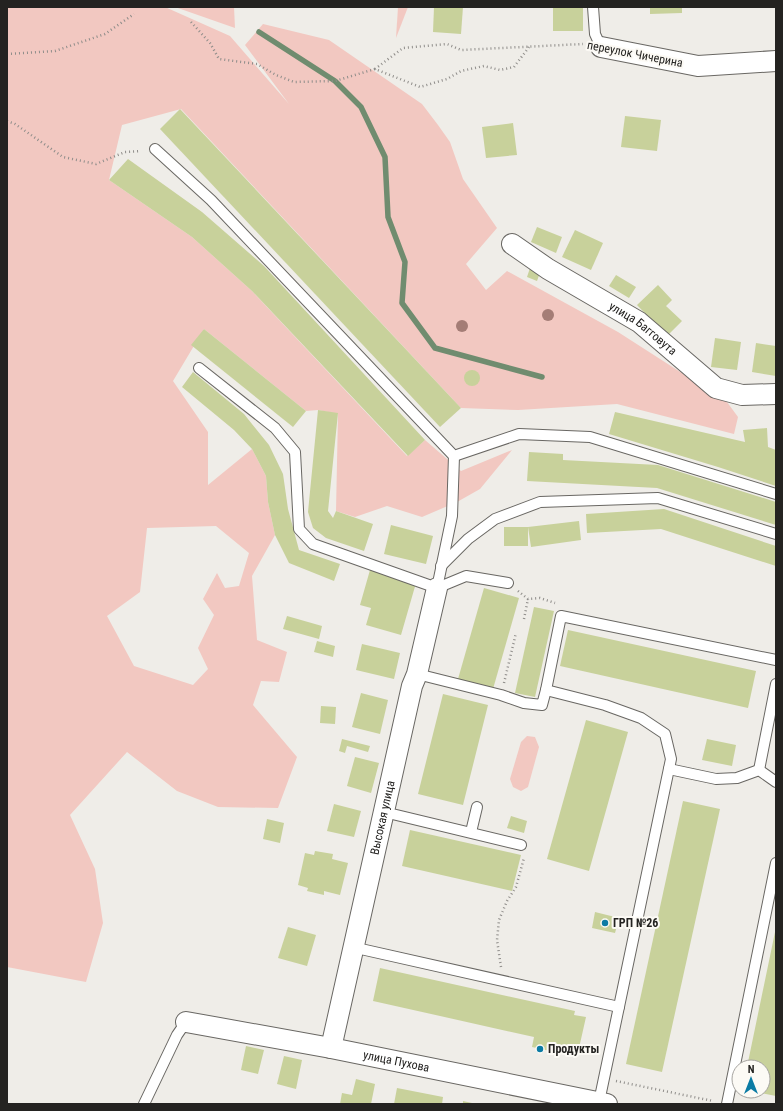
<svg xmlns="http://www.w3.org/2000/svg" width="783" height="1111" font-family="'Roboto Condensed',sans-serif">
<rect width="100%" height="100%" fill="#efede8"/>
<g fill="#f2c8c1" fill-rule="evenodd">
<path d="M7,7H165L230,36L289,104L245,45L263,24L329,40L422,104L438,125L450,142L463,179L497,228L466,264L486,290L507,271L618,332L727,402L738,417L734,434L617,404L518,410L461,408L181,109L122,125L109,180L192,237L252,291L407,456L425,440L461,471L512,450L480,489L457,502L422,517L387,506L355,517L336,511L338,414L318,410L306,411L204,329L173,381L208,432V485L252,449L266,476L268,502L275,535L252,576L257,640L287,652L279,682L261,681L253,705L297,757L278,808L218,807L177,791L127,752L70,815L95,869L103,923L86,982L7,967ZM216,526L249,553L239,586L225,588L217,573L203,599L214,615L198,648L208,669L193,685L134,666L107,616L140,592L147,528Z"/>
<polygon points="175,7 234,7 235,28"/>
<polygon points="398,7 408,7 396,38"/>
<polygon points="527,736 535,737 539,747 528,787 521,791 513,787 510,779 521,742"/>
</g>
<g fill="none" stroke-linecap="round" stroke-linejoin="round">
<polyline stroke="#708c6f" stroke-width="5.5" points="259,32 335,81 361,107 385,157 388,217 405,262 402,303 435,348 542,377"/>
</g>
<g fill="#c8d19b">
<polygon points="434,7 463,7 461,34 433,32"/>
<rect x="553" y="7" width="30" height="24"/>
<polygon points="650,7 682,7 682,13 650,14"/>
<polygon points="180,109 461,408 440,427 160,129"/>
<polygon points="625,116 661,120 657,151 621,147"/>
<polygon points="513,123 517,155 486,158 482,127"/>
<polygon points="128,159 202,212 264,266 425,440 408,456 252,291 192,237 109,180"/>
<polygon points="537,227 562,237 556,253 531,242"/>
<polygon points="575,230 603,243 591,270 562,257"/>
<polygon points="531,265 541,270 537,281 527,277"/>
<polygon points="616,275 636,287 629,298 609,286"/>
<polygon points="658,285 672,300 666,306 682,321 667,336 637,305"/>
<polygon points="204,329 306,411 293,427 191,345"/>
<polygon points="715,338 741,342 737,370 711,367"/>
<polygon points="756,343 776,346 776,376 752,372"/>
<circle cx="472" cy="378" r="8"/>
<polygon points="193,372 244,414 269,445 283,474 288,509 299,550 340,564 334,581 289,563 275,535 268,502 266,476 252,449 234,430 182,387"/>
<polygon points="318,410 338,413 328,511 333,518 336,511 373,524 364,551 326,538 313,528 308,512"/>
<polygon points="615,412 745,442 743,430 767,428 768,447 776,450 776,486 718,467 609,434"/>
<polygon points="529,452 563,454 563,460 658,465 776,502 776,525 657,488 527,481"/>
<polygon points="664,509 776,546 776,566 661,529 587,533 586,514"/>
<polygon points="579,521 581,540 531,547 528,527"/>
<polygon points="391,525 433,536 426,564 384,554"/>
<rect x="504" y="527" width="24" height="19"/>
<polygon points="370,570 416,583 401,635 366,625 371,608 360,605"/>
<polygon points="484,588 519,598 493,689 458,679"/>
<polygon points="534,607 554,611 535,697 515,693"/>
<polygon points="287,616 322,626 319,639 283,629"/>
<polygon points="568,630 756,671 748,708 560,666"/>
<polygon points="317,641 335,646 333,657 314,652"/>
<polygon points="362,644 400,653 394,679 356,670"/>
<polygon points="361,693 388,700 380,734 352,727"/>
<polygon points="443,694 488,705 463,805 418,794"/>
<polygon points="321,706 336,707 335,724 320,723"/>
<polygon points="586,720 628,732 589,871 547,859"/>
<polygon points="342,739 370,746 368,752 347,746 345,753 339,751"/>
<polygon points="707,739 736,745 732,766 702,760"/>
<polygon points="355,757 379,763 371,793 347,786"/>
<polygon points="683,801 720,809 662,1072 626,1064"/>
<polygon points="334,804 361,811 354,837 327,831"/>
<polygon points="511,816 527,821 524,833 507,828"/>
<polygon points="267,819 284,823 280,843 263,839"/>
<polygon points="410,830 521,855 512,891 402,866"/>
<polygon points="315,851 333,854 332,859 348,863 340,895 324,891 324,895 307,891 308,888 298,885 305,853 314,855"/>
<polygon points="595,912 619,918 615,933 592,928"/>
<polygon points="288,927 316,935 307,966 278,958"/>
<polygon points="775,932 776,933 776,1096 756,1092 763,1091 763,1067 747,1067"/>
<polygon points="380,968 575,1011 574,1015 586,1017 577,1057 532,1047 534,1037 373,1001"/>
<polygon points="246,1046 264,1050 258,1074 241,1070"/>
<polygon points="284,1056 302,1060 296,1089 277,1084"/>
<polygon points="356,1079 375,1084 371,1104 340,1104 342,1093 352,1095"/>
<polygon points="397,1088 443,1097 442,1104 394,1104"/>
<polygon points="463,1101 472,1103 472,1104 463,1104"/>
</g>
<g fill="none" stroke-linecap="round" stroke-linejoin="round">
<g stroke="#696763" stroke-width="12">
<g id="service">
<polyline points="593,7 595,34 601,47"/>
<polyline points="155,149 211,200 454,456 519,434 590,437 776,494"/>
<polyline points="199,368 275,428 295,452 299,529 313,544 437,588 466,576 508,583"/>
<polyline points="441,566 468,539 495,519 540,502 658,498 776,534"/>
<polyline points="437,588 452,516 454,456"/>
<polyline points="417,674 501,695 524,703 542,705 546,690"/>
<polyline points="669,769 716,779 737,778 759,770 776,782"/>
<polyline points="759,770 776,684"/>
<polyline points="384,812 521,845"/>
<polyline points="471,832 477,807"/>
<polyline points="352,947 619,1007"/>
<polyline points="599,1102 671,759 665,734 641,718 605,705 546,690 561,616 776,660"/>
<polyline points="144,1104 177,1035 186,1022"/>
<polyline points="727,1104 776,863"/>
</g>
</g>
<g stroke="#696763" stroke-width="22">
<g id="minor">
<polyline points="601,47 698,66 776,61"/>
<path id="s1" d="M512,244L548,269L639,322L716,388L742,395L776,394"/>
<path id="s2" d="M186,1022L331,1048L607,1104"/>
<path id="s3" d="M331,1048L412,686L417,674L437,588"/>
</g>
</g>
<g stroke="#8f8d8a" stroke-width="2.5" stroke-dasharray="1 3" stroke-linecap="butt">
<polyline points="191,22 210,43 219,59 257,64 276,75 294,82 335,81 375,69"/>
<polyline points="529,47 514,67 500,70 484,66 461,71 447,79 420,87 375,69 403,48 447,44 461,50 583,44"/>
<polyline points="7,54 55,51 105,34 134,14"/>
<polyline points="7,121 15,124 63,157 96,164 125,152 141,151"/>
<polyline points="518,591 528,599 540,598 555,603"/>
<polyline points="524,619 528,599"/>
<polyline points="504,683 516,633"/>
<polyline points="501,967 497,940 499,920 507,901 516,887 524,858"/>
<polyline points="616,1081 713,1101"/>
</g>
<use href="#service" stroke="#fff" stroke-width="10"/>
<use href="#minor" stroke="#fff" stroke-width="20"/>
</g>
<g fill="#a47d76">
<circle cx="548" cy="315" r="6"/>
<circle cx="462" cy="326" r="6"/>
</g>
<g fill="#0b7ba4" stroke="#fcfaf5" stroke-width="1.5">
<circle cx="605" cy="923" r="4"/>
<circle cx="540" cy="1049" r="4"/>
</g>
<g text-anchor="middle" dominant-baseline="central" stroke-width="4" stroke-linejoin="round" paint-order="stroke">
<g font-size="12" fill="#242321" stroke="#fcfaf5">
<text transform="translate(635 54) rotate(11)">переулок Чичерина</text>
<text stroke="none"><textPath href="#s1" startOffset="156">улица Багговута</textPath></text>
<text stroke="none"><textPath href="#s3" startOffset="236">Высокая улица</textPath></text>
<text stroke="none"><textPath href="#s2" startOffset="214">улица Пухова</textPath></text>
</g>
<g font-size="12" font-weight="bold" fill="#242321" stroke="#fcfaf5" text-anchor="start">
<text x="613" y="923">ГРП №26</text>
<text x="548" y="1049">Продукты</text>
</g>
</g>
<rect width="783" height="1111" fill="none" stroke="#242321" stroke-width="16"/>
<g transform="translate(751 1079)"><circle r="19" fill="#fcfaf5" stroke="#a6a4a0"/>
<path d="M0-3L7 15L0 10L-7 15Z" fill="#0b7ba4"/>
<text y="-6" font-size="11" font-weight="bold" text-anchor="middle" fill="#242321">N</text>
</g>
</svg>
